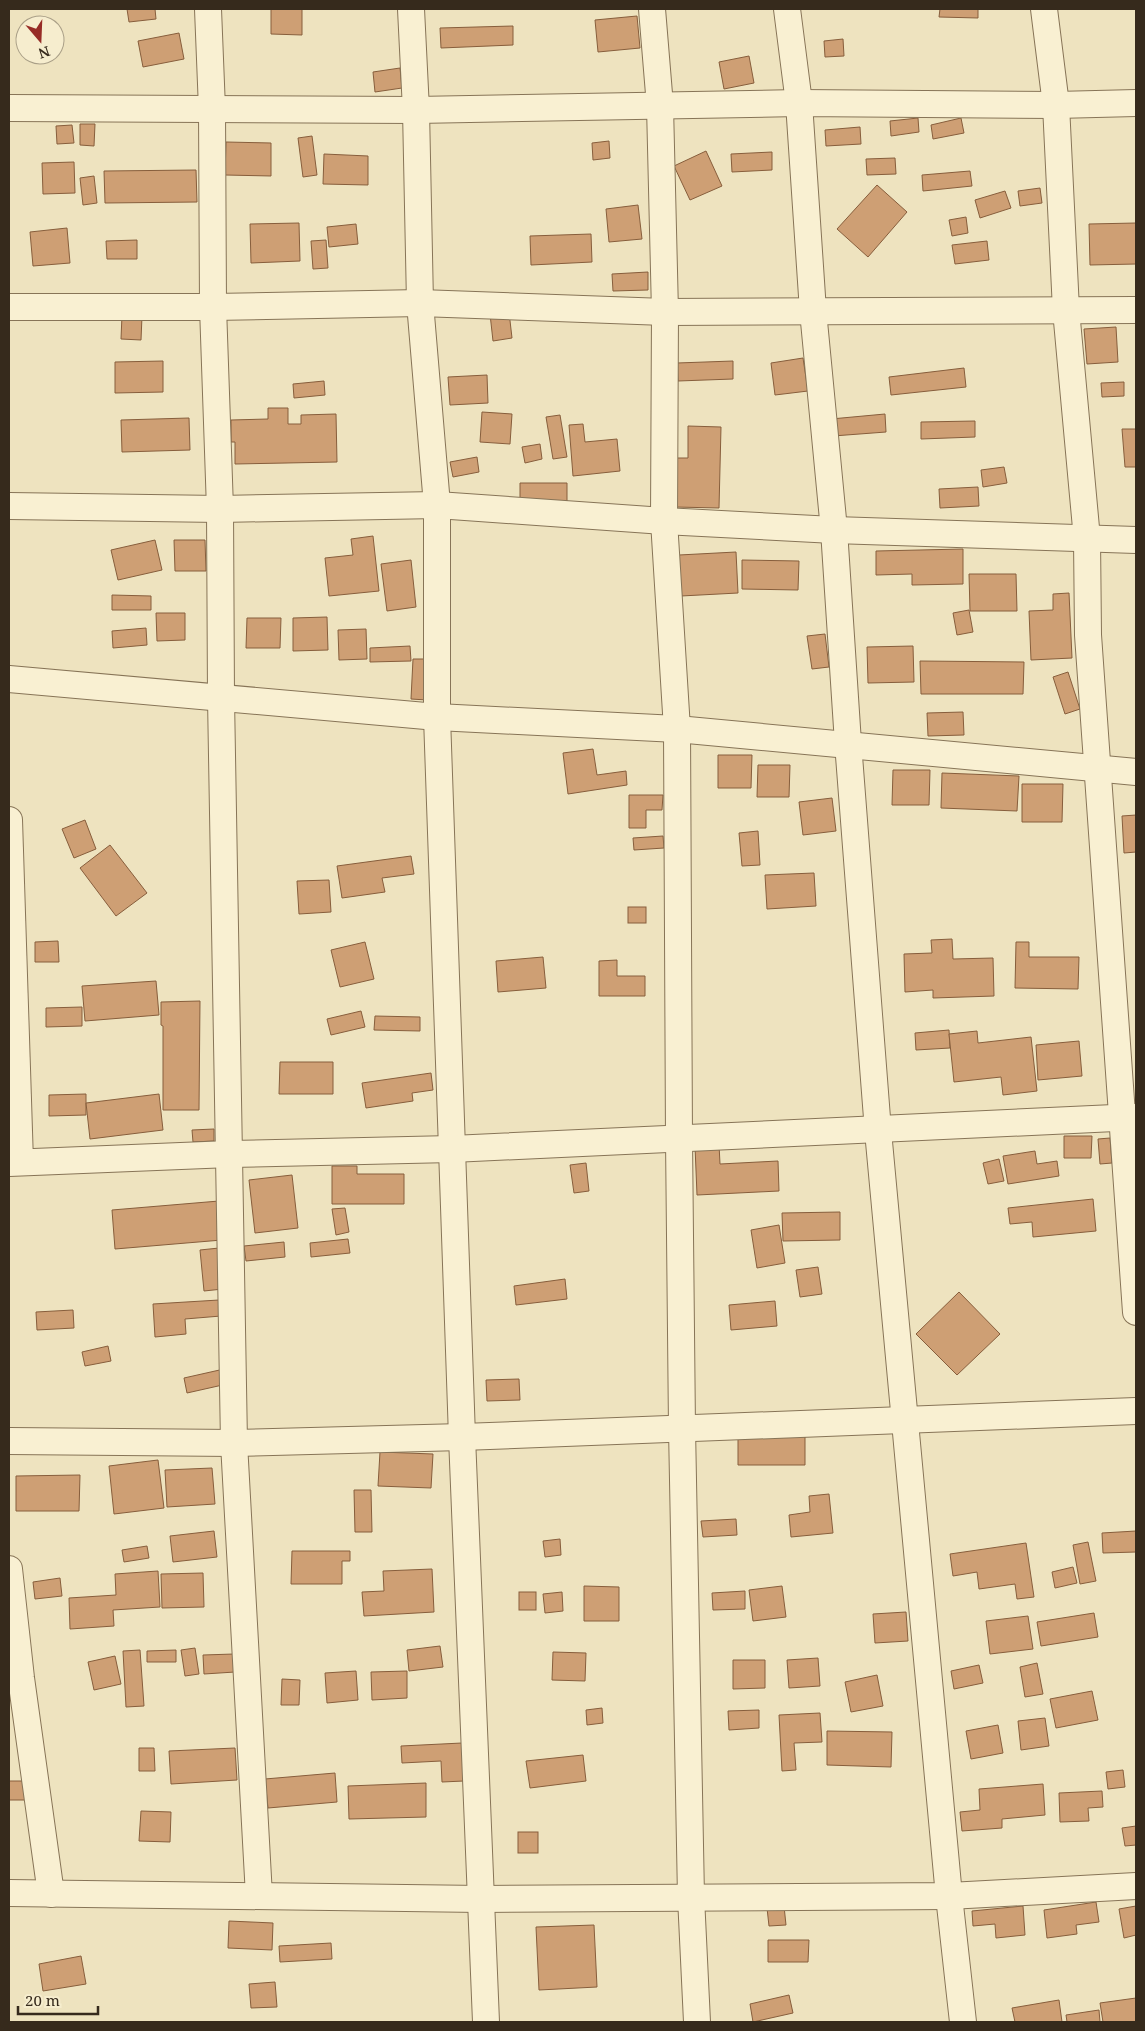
<svg xmlns="http://www.w3.org/2000/svg" width="1145" height="2031" font-family="'Noto Serif',serif">
<rect width="100%" height="100%" fill="#eee3bf"/>
<g fill="#ce9f74" stroke="#875e3c">
<polygon points="127,9 155,9 156,19 129,22"/>
<polygon points="271,9 302,9 302,35 271,34"/>
<polygon points="940,9 978,9 978,18 939,17"/>
<polygon points="637,16 640,48 598,52 595,20"/>
<polygon points="513,26 513,45 441,48 440,28"/>
<polygon points="179,33 184,59 143,67 138,41"/>
<polygon points="843,39 844,56 825,57 824,41"/>
<polygon points="749,56 754,83 724,89 719,62"/>
<polygon points="400,68 402,88 375,92 373,72"/>
<polygon points="918,118 919,132 891,136 890,121"/>
<polygon points="961,118 964,133 933,139 931,125"/>
<polygon points="80,124 95,124 94,146 80,145"/>
<polygon points="72,125 74,143 57,144 56,126"/>
<polygon points="860,127 861,144 826,146 825,130"/>
<polygon points="312,136 317,175 303,177 298,138"/>
<polygon points="609,141 610,158 593,160 592,143"/>
<polygon points="226,142 271,143 271,176 225,175"/>
<polygon points="706,151 722,186 690,200 674,166"/>
<polygon points="772,152 772,170 732,172 731,154"/>
<polygon points="324,154 368,156 368,185 323,184"/>
<polygon points="895,158 896,174 867,175 866,159"/>
<polygon points="74,162 75,193 43,194 42,163"/>
<polygon points="196,170 197,202 105,203 104,171"/>
<polygon points="970,171 972,186 923,191 922,175"/>
<polygon points="94,176 97,203 83,205 80,178"/>
<polygon points="877,185 907,212 868,257 837,229"/>
<polygon points="1040,188 1042,203 1020,206 1018,191"/>
<polygon points="1005,191 1011,208 980,218 975,200"/>
<polygon points="638,205 642,239 609,242 606,209"/>
<polygon points="966,217 968,233 952,236 949,220"/>
<polygon points="299,223 300,261 251,263 250,224"/>
<polygon points="1136,223 1136,264 1090,265 1089,224"/>
<polygon points="356,224 358,244 329,247 327,227"/>
<polygon points="67,228 70,263 33,266 30,232"/>
<polygon points="591,234 592,262 531,265 530,236"/>
<polygon points="137,240 137,259 107,259 106,241"/>
<polygon points="326,240 328,268 313,269 311,241"/>
<polygon points="987,241 989,260 955,264 952,245"/>
<polygon points="648,272 648,290 613,291 612,274"/>
<polygon points="509,312 512,338 493,341 490,314"/>
<polygon points="122,315 142,316 141,340 121,339"/>
<polygon points="1116,327 1118,362 1087,364 1084,329"/>
<polygon points="803,358 808,391 775,395 771,363"/>
<polygon points="163,361 163,392 115,393 115,362"/>
<polygon points="733,361 733,379 678,381 677,363"/>
<polygon points="964,368 966,387 891,395 889,377"/>
<polygon points="487,375 488,403 450,405 448,377"/>
<polygon points="324,381 325,395 294,398 293,384"/>
<polygon points="1124,382 1124,396 1102,397 1101,383"/>
<polygon points="268,408 288,408 288,424 301,424 301,415 336,414 337,462 235,464 235,442 231,442 231,420 268,419"/>
<polygon points="482,412 512,414 510,444 480,442"/>
<polygon points="885,414 886,432 833,436 831,419"/>
<polygon points="560,415 567,457 553,459 546,417"/>
<polygon points="189,418 190,450 122,452 121,420"/>
<polygon points="975,421 975,437 921,439 921,422"/>
<polygon points="583,424 585,442 617,439 620,471 573,476 569,425"/>
<polygon points="688,426 721,427 719,508 675,507 676,458 688,458"/>
<polygon points="1122,429 1136,429 1136,467 1125,467"/>
<polygon points="540,444 542,459 525,463 522,447"/>
<polygon points="477,457 479,472 453,477 450,462"/>
<polygon points="1004,467 1007,483 983,487 981,470"/>
<polygon points="520,483 567,483 567,504 520,505"/>
<polygon points="978,487 979,506 940,508 939,489"/>
<polygon points="373,536 379,591 329,596 325,558 353,555 351,539"/>
<polygon points="155,540 162,570 118,580 111,550"/>
<polygon points="174,540 205,540 206,571 175,571"/>
<polygon points="963,549 963,584 912,585 912,574 876,575 876,551"/>
<polygon points="736,552 738,593 681,596 679,555"/>
<polygon points="411,560 416,607 387,611 381,564"/>
<polygon points="742,560 799,561 798,590 742,589"/>
<polygon points="969,574 1016,574 1017,611 970,611"/>
<polygon points="1069,593 1072,658 1031,660 1029,611 1053,610 1053,594"/>
<polygon points="112,595 151,596 151,610 112,610"/>
<polygon points="969,610 973,632 957,635 953,613"/>
<polygon points="156,613 185,613 185,640 157,641"/>
<polygon points="327,617 328,650 293,651 293,618"/>
<polygon points="247,618 281,618 280,648 246,648"/>
<polygon points="146,628 147,645 113,648 112,631"/>
<polygon points="366,629 367,659 339,660 338,630"/>
<polygon points="825,634 829,667 812,669 807,636"/>
<polygon points="410,646 411,661 370,662 370,648"/>
<polygon points="913,646 914,682 868,683 867,647"/>
<polygon points="413,659 428,659 427,700 411,699"/>
<polygon points="920,661 1024,662 1023,694 921,694"/>
<polygon points="1068,672 1080,709 1065,714 1053,677"/>
<polygon points="963,712 964,735 928,736 927,713"/>
<polygon points="593,749 597,775 626,771 627,785 568,794 563,753"/>
<polygon points="718,755 752,755 751,788 718,788"/>
<polygon points="758,765 790,765 789,797 757,797"/>
<polygon points="893,770 930,770 929,805 892,805"/>
<polygon points="942,773 1019,776 1017,811 941,808"/>
<polygon points="1022,784 1063,784 1062,822 1022,822"/>
<polygon points="629,795 663,795 662,810 646,810 646,828 629,828"/>
<polygon points="832,798 836,831 803,835 799,802"/>
<polygon points="1136,815 1136,852 1124,853 1122,816"/>
<polygon points="85,820 96,849 74,858 62,829"/>
<polygon points="758,831 760,865 742,866 739,833"/>
<polygon points="663,836 664,848 634,850 633,838"/>
<polygon points="110,845 147,893 116,916 80,868"/>
<polygon points="411,856 414,874 382,878 385,892 342,898 337,866"/>
<polygon points="814,873 816,906 767,909 765,875"/>
<polygon points="329,880 331,912 299,914 297,881"/>
<rect x="628" y="907" width="18" height="16"/>
<polygon points="952,939 953,959 993,958 994,996 933,998 933,990 905,992 904,954 932,953 931,940"/>
<polygon points="58,941 59,962 35,962 35,942"/>
<polygon points="365,942 374,979 340,987 331,950"/>
<polygon points="1016,942 1029,942 1029,957 1079,957 1078,989 1015,988"/>
<polygon points="543,957 546,988 498,992 496,961"/>
<polygon points="617,960 617,976 645,976 645,996 599,996 599,961"/>
<polygon points="156,981 159,1015 85,1021 82,986"/>
<polygon points="200,1001 199,1110 163,1110 163,1026 161,1025 161,1002"/>
<polygon points="82,1007 82,1026 46,1027 46,1008"/>
<polygon points="361,1011 365,1027 331,1035 327,1019"/>
<polygon points="375,1016 420,1017 420,1031 374,1030"/>
<polygon points="949,1030 950,1048 916,1050 915,1033"/>
<polygon points="977,1031 978,1043 1031,1037 1037,1091 1003,1095 1001,1077 954,1082 949,1034"/>
<polygon points="1079,1041 1082,1076 1038,1080 1036,1045"/>
<polygon points="280,1062 333,1062 333,1094 279,1094"/>
<polygon points="431,1073 433,1090 412,1093 413,1101 366,1108 362,1083"/>
<polygon points="86,1094 86,1115 49,1116 49,1095"/>
<polygon points="159,1094 163,1130 90,1139 86,1103"/>
<polygon points="214,1129 214,1141 193,1142 192,1130"/>
<polygon points="1064,1136 1092,1136 1091,1158 1064,1158"/>
<polygon points="1110,1138 1112,1163 1100,1164 1098,1139"/>
<polygon points="719,1144 720,1164 778,1161 779,1191 697,1195 695,1146"/>
<polygon points="1035,1151 1037,1164 1057,1161 1059,1176 1008,1184 1003,1156"/>
<polygon points="999,1159 1004,1181 988,1184 983,1163"/>
<polygon points="586,1163 589,1191 574,1193 570,1165"/>
<polygon points="332,1166 357,1166 357,1174 404,1174 404,1204 332,1204"/>
<polygon points="292,1175 298,1228 255,1233 249,1180"/>
<polygon points="1093,1199 1096,1231 1033,1237 1032,1222 1010,1224 1008,1208"/>
<polygon points="219,1201 222,1240 115,1249 112,1210"/>
<polygon points="345,1208 349,1232 336,1235 332,1209"/>
<polygon points="840,1212 840,1240 783,1241 782,1213"/>
<polygon points="779,1225 785,1263 757,1268 751,1230"/>
<polygon points="348,1239 350,1253 311,1257 310,1243"/>
<polygon points="284,1242 285,1257 246,1261 244,1246"/>
<polygon points="219,1248 223,1289 204,1291 200,1250"/>
<polygon points="818,1267 822,1294 800,1297 796,1270"/>
<polygon points="565,1279 567,1299 516,1305 514,1286"/>
<polygon points="959,1292 1000,1334 957,1375 916,1334"/>
<polygon points="219,1300 221,1316 185,1319 186,1334 155,1337 153,1304"/>
<polygon points="775,1301 777,1326 731,1330 729,1305"/>
<polygon points="73,1310 74,1328 37,1330 36,1312"/>
<polygon points="108,1346 111,1361 85,1366 82,1352"/>
<polygon points="224,1369 227,1384 187,1393 184,1378"/>
<polygon points="519,1379 520,1400 487,1401 486,1380"/>
<polygon points="805,1436 805,1465 738,1465 738,1437"/>
<polygon points="380,1452 433,1454 431,1488 378,1486"/>
<polygon points="158,1460 164,1508 114,1514 109,1466"/>
<polygon points="212,1468 215,1504 167,1507 165,1470"/>
<polygon points="80,1475 79,1511 16,1511 16,1476"/>
<polygon points="354,1490 371,1490 372,1532 355,1532"/>
<polygon points="829,1494 833,1533 791,1537 789,1515 810,1512 809,1496"/>
<polygon points="736,1519 737,1535 703,1537 701,1521"/>
<polygon points="214,1531 217,1557 173,1562 170,1536"/>
<polygon points="1136,1531 1136,1552 1103,1553 1102,1533"/>
<polygon points="560,1539 561,1555 545,1557 543,1541"/>
<polygon points="1088,1542 1096,1581 1080,1584 1073,1545"/>
<polygon points="1026,1543 1034,1597 1017,1599 1015,1584 979,1589 977,1572 953,1576 950,1554"/>
<polygon points="147,1546 149,1558 124,1562 122,1550"/>
<polygon points="292,1551 350,1551 350,1561 342,1561 342,1584 291,1584"/>
<polygon points="1073,1567 1077,1583 1055,1588 1052,1572"/>
<polygon points="432,1569 434,1612 364,1616 362,1592 384,1591 383,1571"/>
<polygon points="158,1571 160,1607 113,1610 114,1626 70,1629 69,1598 116,1595 115,1574"/>
<polygon points="203,1573 204,1607 162,1608 161,1574"/>
<polygon points="60,1578 62,1596 35,1599 33,1582"/>
<polygon points="584,1586 619,1587 619,1621 584,1621"/>
<polygon points="782,1586 786,1617 753,1621 749,1590"/>
<polygon points="745,1591 745,1609 713,1610 712,1593"/>
<rect x="519" y="1592" width="17" height="18"/>
<polygon points="562,1592 563,1611 545,1613 543,1594"/>
<polygon points="906,1612 908,1641 875,1643 873,1614"/>
<polygon points="1094,1613 1098,1637 1041,1646 1037,1622"/>
<polygon points="1028,1616 1033,1649 990,1654 986,1621"/>
<polygon points="440,1646 443,1667 409,1671 407,1650"/>
<polygon points="195,1648 199,1674 185,1676 181,1650"/>
<polygon points="140,1650 144,1706 126,1707 123,1651"/>
<polygon points="176,1650 176,1662 147,1662 147,1651"/>
<polygon points="553,1652 586,1653 585,1681 552,1680"/>
<polygon points="234,1654 235,1672 204,1674 203,1655"/>
<polygon points="115,1656 121,1684 94,1690 88,1662"/>
<polygon points="818,1658 820,1686 789,1688 787,1660"/>
<polygon points="733,1660 765,1660 765,1688 733,1689"/>
<polygon points="1037,1663 1043,1694 1025,1697 1020,1667"/>
<polygon points="979,1665 983,1683 954,1689 951,1671"/>
<polygon points="356,1671 358,1700 327,1703 325,1673"/>
<polygon points="407,1671 407,1698 372,1700 371,1672"/>
<polygon points="877,1675 883,1706 851,1712 845,1682"/>
<polygon points="282,1679 300,1680 299,1705 281,1705"/>
<polygon points="1092,1691 1098,1720 1056,1728 1050,1699"/>
<polygon points="602,1708 603,1723 587,1725 586,1710"/>
<polygon points="759,1710 759,1728 729,1730 728,1711"/>
<polygon points="820,1713 822,1742 794,1743 796,1770 782,1771 779,1715"/>
<polygon points="1045,1718 1049,1746 1021,1750 1018,1721"/>
<polygon points="998,1725 1003,1753 971,1759 966,1731"/>
<polygon points="827,1731 892,1732 891,1767 827,1765"/>
<polygon points="462,1743 464,1781 442,1782 441,1761 402,1763 401,1746"/>
<polygon points="139,1748 154,1748 155,1771 139,1771"/>
<polygon points="235,1748 237,1780 171,1784 169,1751"/>
<polygon points="583,1755 586,1781 530,1788 526,1761"/>
<polygon points="1123,1770 1125,1787 1108,1789 1106,1772"/>
<polygon points="335,1773 337,1802 268,1808 265,1779"/>
<rect x="9" y="1781" width="22" height="19"/>
<polygon points="426,1783 426,1817 349,1819 348,1786"/>
<polygon points="1043,1784 1045,1815 1002,1819 1002,1828 962,1831 960,1812 980,1810 979,1789"/>
<polygon points="1102,1791 1103,1807 1088,1808 1089,1821 1060,1822 1059,1793"/>
<polygon points="141,1811 171,1812 170,1842 139,1841"/>
<polygon points="1136,1826 1136,1845 1125,1846 1122,1828"/>
<rect x="518" y="1832" width="20" height="21"/>
<polygon points="1096,1902 1099,1922 1076,1925 1077,1934 1047,1938 1044,1910"/>
<polygon points="784,1906 786,1925 769,1926 767,1908"/>
<polygon points="1023,1906 1025,1935 996,1938 995,1924 973,1926 972,1911"/>
<polygon points="1136,1906 1136,1935 1124,1938 1119,1909"/>
<polygon points="229,1921 273,1923 272,1950 228,1948"/>
<polygon points="594,1925 597,1987 539,1990 536,1927"/>
<polygon points="768,1940 809,1940 808,1962 768,1962"/>
<polygon points="331,1943 332,1959 280,1962 279,1946"/>
<polygon points="81,1956 86,1984 43,1991 39,1964"/>
<polygon points="275,1982 277,2007 251,2008 249,1984"/>
<polygon points="789,1995 793,2013 753,2022 750,2004"/>
<polygon points="1136,1998 1136,2022 1103,2022 1100,2003"/>
<polygon points="1059,2000 1062,2022 1015,2022 1012,2008"/>
<polygon points="1099,2010 1100,2022 1067,2022 1066,2015"/>
</g>
<g fill="none" stroke-linecap="round" stroke-linejoin="round">
<g stroke="#877457" stroke-width="28">
<g id="minor">
<polyline points="208,9 212,109 213,307 220,509 221,698 234,1443 259,1896"/>
<polyline points="411,9 416,110 420,303 437,505 437,717 462,1437 486,2022"/>
<polyline points="652,9 660,106 665,312 664,521 677,729 679,1139 682,1428 691,1897 697,2022"/>
<polyline points="787,9 799,103 813,311 834,530 848,743 878,1131 949,1896 963,2022"/>
<polyline points="1044,9 1056,105 1066,310 1087,539 1088,635 1136,1312"/>
<polyline points="9,108 416,110 799,103 1056,105 1136,103"/>
<polyline points="9,307 213,307 420,303 665,312 1136,310"/>
<polyline points="9,506 220,509 437,505 664,521 834,530 1136,540"/>
<polyline points="9,679 437,717 677,729 1136,772"/>
<polyline points="9,820 20,1162"/>
<polyline points="9,1163 230,1154 452,1149 1136,1117"/>
<polyline points="9,1441 234,1443 462,1437 1136,1411"/>
<polyline points="9,1569 21,1678 51,1894"/>
<polyline points="9,1893 481,1899 949,1896 1136,1886"/>
</g>
</g>
<use href="#minor" stroke="#f9f0d2" stroke-width="26"/>
</g>
<rect width="1145" height="2031" fill="none" stroke="#362a1c" stroke-width="20"/>
<g transform="translate(40 40) rotate(161)"><circle r="24" fill="#f6edce" stroke="#a99f87"/>
<path d="M0-4L9 19L0 12L-9 19Z" fill="#972c26"/>
<text y="-8" font-size="14" font-weight="bold" text-anchor="middle" fill="#362a1c">N</text>
</g>
<path d="M18 2006v8h80v-8" fill="none" stroke="#362a1c" stroke-width="2.5"/>
<text x="25" y="2006" font-size="15" fill="#362a1c" stroke="#f6edce" stroke-width="4" paint-order="stroke">20 m</text>
</svg>
